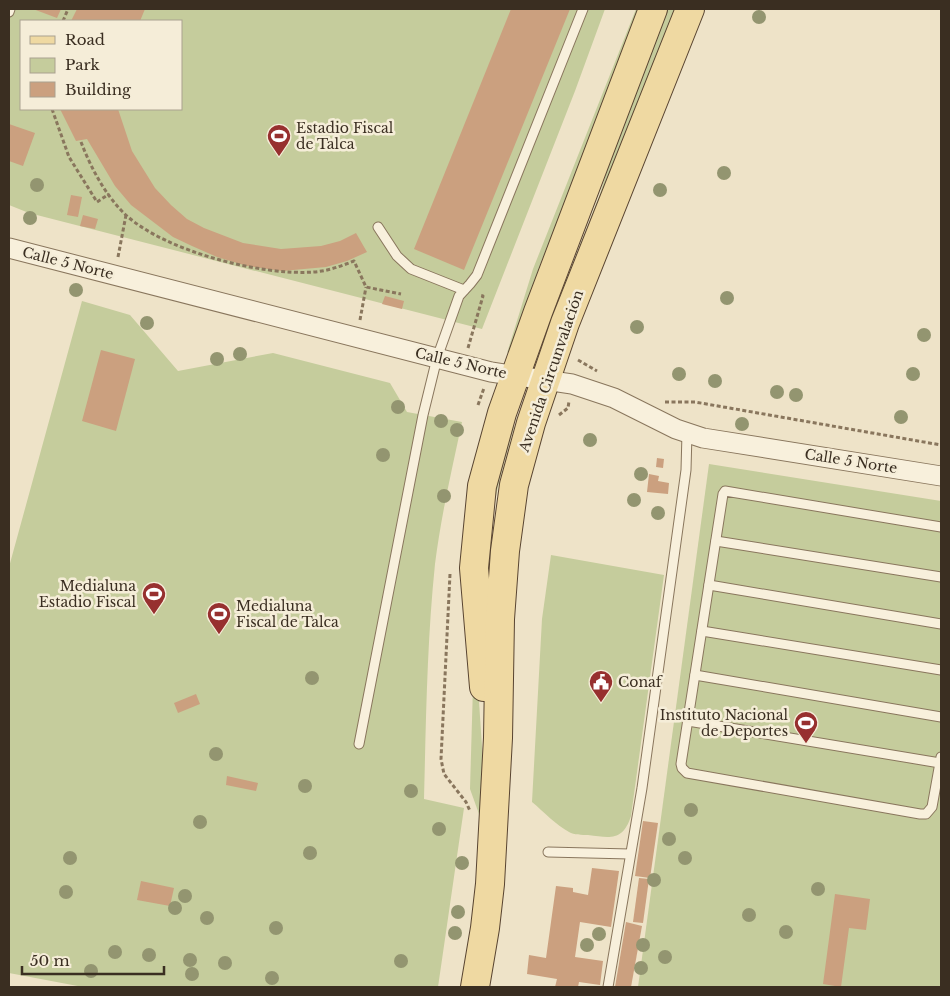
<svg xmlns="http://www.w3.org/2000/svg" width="950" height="996" font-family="'Libre Baskerville',serif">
<rect width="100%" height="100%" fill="#eee3c8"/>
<g fill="#c5cc9c" fill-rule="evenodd">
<path d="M9,9H605L575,91L482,329L29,213L9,205ZM21,21H181V109H21Z"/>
<polygon points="636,9 642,9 540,265 510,350 507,353 533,269"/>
<polygon points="665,9 679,9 543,350 540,348 541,345 600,194 617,137"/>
<path d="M82,301L130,315L178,371L273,353L390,383L407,412L462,422C452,469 441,516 435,564C427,641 426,721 424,799L464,808L438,987H83L9,973V567Z"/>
<path d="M508,426L514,427C507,453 499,479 494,506C488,540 490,575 490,609H485L490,504Z"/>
<polygon points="709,464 941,501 941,987 638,987"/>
<path d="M551,555L664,575L631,816C623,841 611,838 588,835C582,835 574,835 569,832C556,825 544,812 532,802L542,619Z"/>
<polygon points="473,686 478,687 485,791 485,813 479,814 470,789"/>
</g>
<g fill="#cba07f">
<polygon points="33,9 61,9 57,18"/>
<polygon points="77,9 145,9 140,21 71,21"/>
<polygon points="511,9 570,9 464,270 414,249"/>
<polygon points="60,109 118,109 132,151 155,188 171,205 187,219 204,228 243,243 281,249 321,246 340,241 356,233 367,252 347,261 326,267 282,271 247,266 217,257 192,246 173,237 131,205 115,186 87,139 76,141"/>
<polygon points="9,124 35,133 23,166 9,161"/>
<polygon points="71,195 82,197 78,217 67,215"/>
<polygon points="83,215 98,219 95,229 80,226"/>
<polygon points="385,296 404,301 402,309 382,304"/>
<polygon points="101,350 135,359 116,431 82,421"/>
<polygon points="657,458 664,459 663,468 656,467"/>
<polygon points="649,474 659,476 658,481 669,483 668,494 647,492"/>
<polygon points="196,694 200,704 178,713 174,703"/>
<polygon points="227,776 258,783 256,791 226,785"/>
<polygon points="643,821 658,823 650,878 635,876"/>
<polygon points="592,868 619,871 611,927 580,922 575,957 603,961 600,985 579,982 578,987 555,987 557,979 527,974 529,955 546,958 556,886 573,888 573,892 588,895"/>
<polygon points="639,878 649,879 643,923 633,922"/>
<polygon points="141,881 174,888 170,906 137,900"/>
<polygon points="835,894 870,899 866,930 849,928 841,987 823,984"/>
<polygon points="626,922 642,926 631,987 615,987"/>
</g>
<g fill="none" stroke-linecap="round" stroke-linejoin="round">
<g stroke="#89765d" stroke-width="11">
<g id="service">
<polyline points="9,12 10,9"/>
<polyline points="378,227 397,256 411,269 464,290"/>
<polyline points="941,527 725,491 723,494 681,764 682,768 687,773 920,814 926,814 932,807 941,757"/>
<polyline points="716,541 941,577"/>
<polyline points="709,585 941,624"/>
<polyline points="702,631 941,670"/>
<polyline points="695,675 941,717"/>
<polyline points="688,721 940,763"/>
<polyline points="359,744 423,415 437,358 459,296 470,284 477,275 583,9"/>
<polyline points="548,852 630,854"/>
<polyline points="608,987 642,788 686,470 687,433"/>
</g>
</g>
<g stroke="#89765d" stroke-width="21">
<polyline id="minor" points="9,248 491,372 572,384 614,398 676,429 703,438 941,476"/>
</g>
<g stroke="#584431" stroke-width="30">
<g id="primary">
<polyline points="484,687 474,568 482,486 502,413 538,312 653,9"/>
<polyline points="475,987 485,928 490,884 498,738 500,619 505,551 514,485 531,423 565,323 690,9"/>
</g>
</g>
<g stroke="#89765d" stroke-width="3" stroke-dasharray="4 2.5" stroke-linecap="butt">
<polyline points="63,21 68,9"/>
<polyline points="52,109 69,157 97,202 109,194"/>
<path d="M81,142C91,168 106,197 127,216C166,251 261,276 314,272C328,271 341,266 354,261L366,287L401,294"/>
<polyline points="118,257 126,215"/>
<polyline points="360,320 366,287"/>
<polyline points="468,348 483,296 479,295"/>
<polyline points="578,360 597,371"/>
<polyline points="665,402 695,402 941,445"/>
<polyline points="478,405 484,388"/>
<polyline points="559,415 568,408 569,401"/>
<polyline points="450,574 441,759 444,774 466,802 470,811"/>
</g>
<use href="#service" stroke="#f8f0dc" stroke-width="9"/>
<use href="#minor" stroke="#f8f0dc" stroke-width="19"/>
<use href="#primary" stroke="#efd9a2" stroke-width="28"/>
</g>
<g fill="#939570">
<circle cx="759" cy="17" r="7"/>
<circle cx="724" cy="173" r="7"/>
<circle cx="37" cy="185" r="7"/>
<circle cx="660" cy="190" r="7"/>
<circle cx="30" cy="218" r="7"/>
<circle cx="76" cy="290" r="7"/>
<circle cx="727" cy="298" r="7"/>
<circle cx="147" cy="323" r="7"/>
<circle cx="637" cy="327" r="7"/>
<circle cx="924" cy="335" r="7"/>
<circle cx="240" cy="354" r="7"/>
<circle cx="217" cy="359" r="7"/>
<circle cx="679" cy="374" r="7"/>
<circle cx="913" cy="374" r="7"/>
<circle cx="715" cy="381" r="7"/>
<circle cx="777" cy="392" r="7"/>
<circle cx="796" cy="395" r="7"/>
<circle cx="398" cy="407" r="7"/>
<circle cx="901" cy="417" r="7"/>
<circle cx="441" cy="421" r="7"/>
<circle cx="742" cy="424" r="7"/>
<circle cx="457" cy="430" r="7"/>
<circle cx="590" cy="440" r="7"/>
<circle cx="383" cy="455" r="7"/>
<circle cx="641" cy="474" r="7"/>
<circle cx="444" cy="496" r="7"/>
<circle cx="634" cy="500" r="7"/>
<circle cx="658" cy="513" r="7"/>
<circle cx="312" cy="678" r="7"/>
<circle cx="216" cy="754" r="7"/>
<circle cx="305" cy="786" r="7"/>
<circle cx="411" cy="791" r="7"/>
<circle cx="691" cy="810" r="7"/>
<circle cx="200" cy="822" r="7"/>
<circle cx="439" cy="829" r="7"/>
<circle cx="669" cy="839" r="7"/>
<circle cx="310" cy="853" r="7"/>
<circle cx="70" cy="858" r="7"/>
<circle cx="685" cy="858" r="7"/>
<circle cx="462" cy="863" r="7"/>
<circle cx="654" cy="880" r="7"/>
<circle cx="818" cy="889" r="7"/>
<circle cx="66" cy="892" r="7"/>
<circle cx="185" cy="896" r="7"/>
<circle cx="175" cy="908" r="7"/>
<circle cx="458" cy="912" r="7"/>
<circle cx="749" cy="915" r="7"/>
<circle cx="207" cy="918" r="7"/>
<circle cx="276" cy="928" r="7"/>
<circle cx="786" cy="932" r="7"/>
<circle cx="455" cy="933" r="7"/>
<circle cx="599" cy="934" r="7"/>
<circle cx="587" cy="945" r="7"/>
<circle cx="643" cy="945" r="7"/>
<circle cx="115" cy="952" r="7"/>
<circle cx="149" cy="955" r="7"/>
<circle cx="665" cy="957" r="7"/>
<circle cx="190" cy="960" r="7"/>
<circle cx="401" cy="961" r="7"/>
<circle cx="225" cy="963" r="7"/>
<circle cx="641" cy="968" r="7"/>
<circle cx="91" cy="971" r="7"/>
<circle cx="192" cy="974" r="7"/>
<circle cx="272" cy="978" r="7"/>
</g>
<defs>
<g id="stadium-pin" transform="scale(1.25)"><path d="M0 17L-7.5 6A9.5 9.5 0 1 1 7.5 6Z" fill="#97302f" stroke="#f5edd8"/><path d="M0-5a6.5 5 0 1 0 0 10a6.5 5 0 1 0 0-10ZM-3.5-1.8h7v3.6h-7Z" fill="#fff"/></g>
<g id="civic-pin" transform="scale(1.25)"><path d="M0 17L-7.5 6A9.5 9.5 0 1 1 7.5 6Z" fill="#97302f" stroke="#f5edd8"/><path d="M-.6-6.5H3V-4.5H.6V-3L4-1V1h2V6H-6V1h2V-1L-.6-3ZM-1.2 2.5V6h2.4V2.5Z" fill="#fff"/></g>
</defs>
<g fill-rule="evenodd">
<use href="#stadium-pin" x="279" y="136"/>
<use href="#stadium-pin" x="154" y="594"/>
<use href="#stadium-pin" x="219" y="614"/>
<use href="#civic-pin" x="601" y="682"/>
<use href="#stadium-pin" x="806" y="723"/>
</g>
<g text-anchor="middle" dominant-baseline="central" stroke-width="5" stroke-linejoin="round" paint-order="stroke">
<g font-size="14" fill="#3a2e21" stroke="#f5edd8" text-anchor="start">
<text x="296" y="128">Estadio Fiscal<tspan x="296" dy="16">de Talca</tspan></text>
<text x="136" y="586" text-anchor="end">Medialuna<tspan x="136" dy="16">Estadio Fiscal</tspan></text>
<text x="236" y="606">Medialuna<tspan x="236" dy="16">Fiscal de Talca</tspan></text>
<text x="618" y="682">Conaf</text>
<text x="788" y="715" text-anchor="end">Instituto Nacional<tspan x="788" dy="16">de Deportes</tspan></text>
</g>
<g font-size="14" fill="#3a2e21" stroke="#f5edd8">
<text transform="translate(68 263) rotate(14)">Calle 5 Norte</text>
<text transform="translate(461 363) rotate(13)">Calle 5 Norte</text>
<text transform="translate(551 371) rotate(-71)">Avenida Circunvalación</text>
<text transform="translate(851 461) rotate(9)">Calle 5 Norte</text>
</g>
</g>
<rect width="950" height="996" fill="none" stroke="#3a2e21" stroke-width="20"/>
<rect x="20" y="20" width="162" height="90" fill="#f5edd8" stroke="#aaa18f"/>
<rect x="30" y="36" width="25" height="8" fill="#efd9a2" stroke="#aaa18f"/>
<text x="65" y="45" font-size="15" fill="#3a2e21">Road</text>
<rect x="30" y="58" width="25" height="15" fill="#c5cc9c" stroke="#aaa18f"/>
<text x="65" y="70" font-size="15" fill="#3a2e21">Park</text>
<rect x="30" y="82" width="25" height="15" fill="#cba07f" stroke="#aaa18f"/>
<text x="65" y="95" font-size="15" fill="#3a2e21">Building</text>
<path d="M22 966v8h142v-8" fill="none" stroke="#3a2e21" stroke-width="2.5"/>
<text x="30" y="966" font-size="15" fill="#3a2e21" stroke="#f5edd8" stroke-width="4" paint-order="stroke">50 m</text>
</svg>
